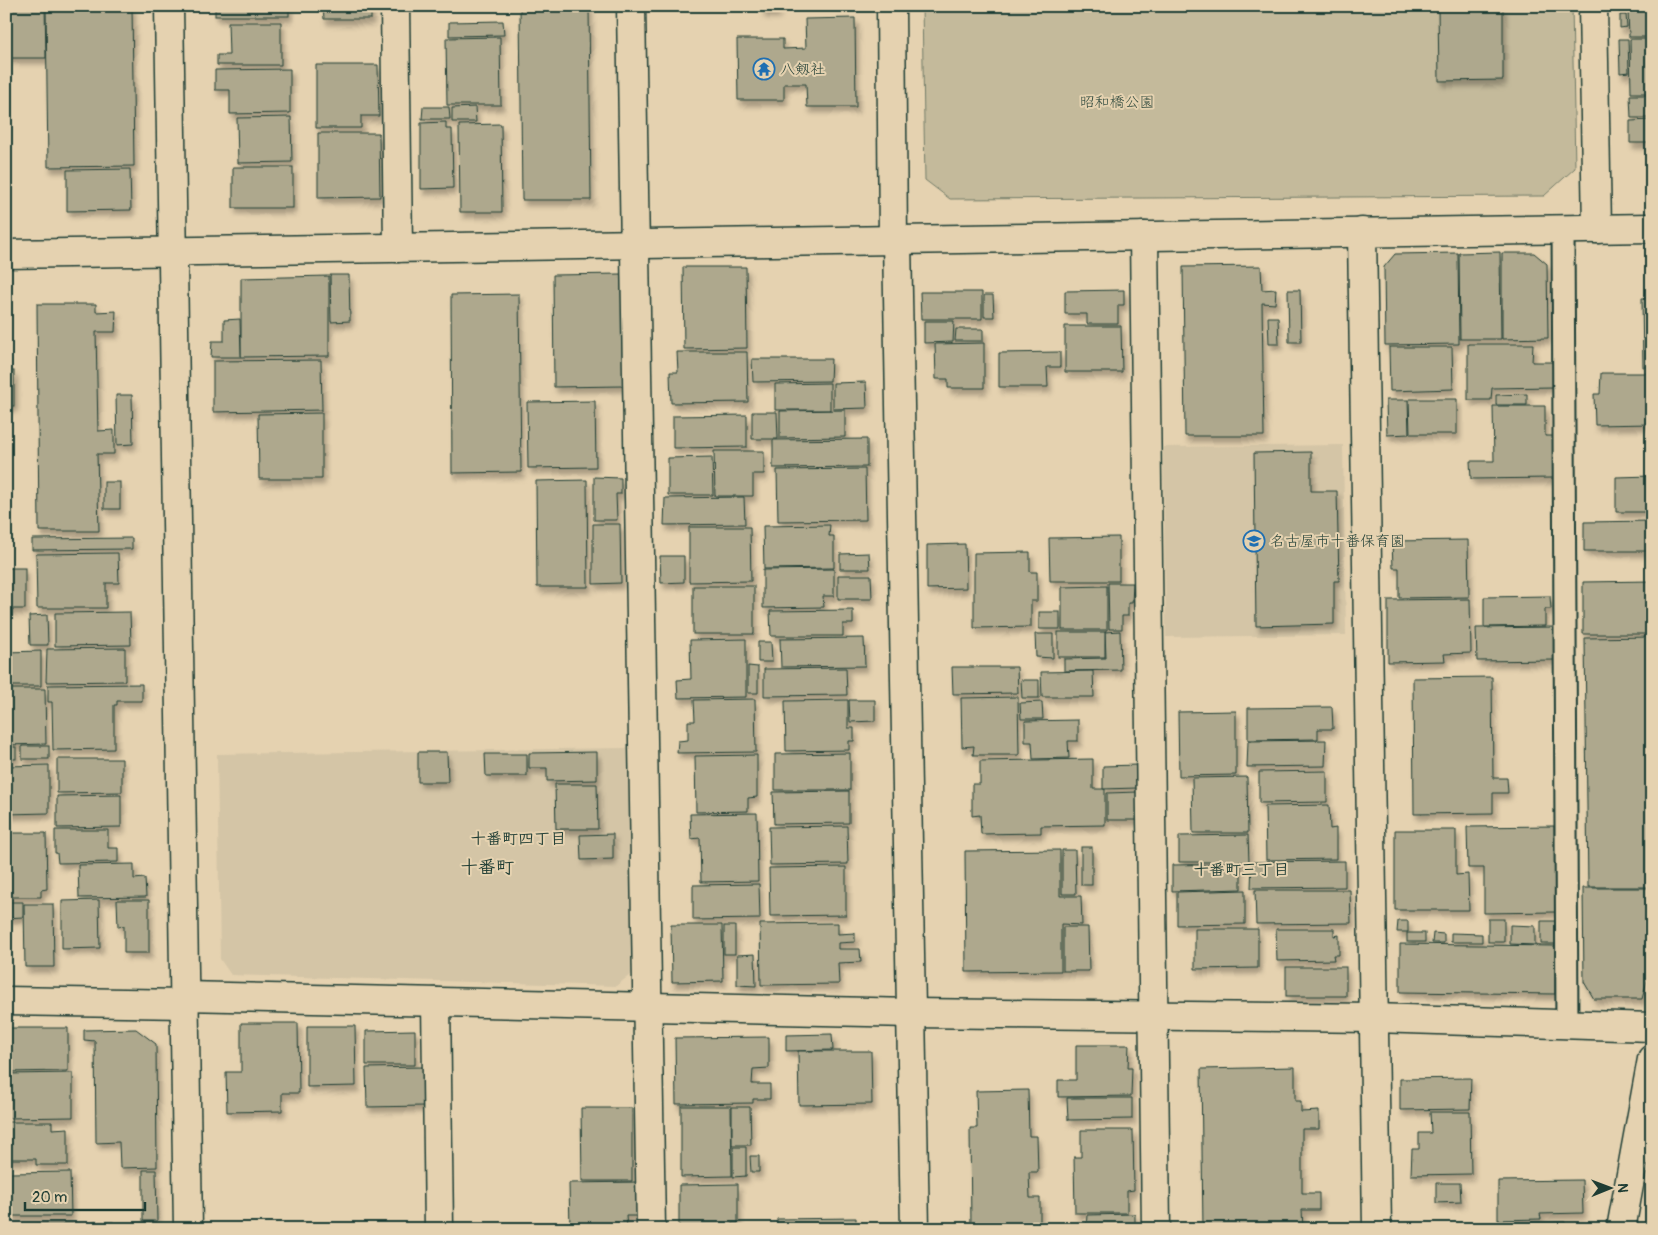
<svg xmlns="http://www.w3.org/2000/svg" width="1658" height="1235" font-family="Pangolin,'Klee One',sans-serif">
<defs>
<filter id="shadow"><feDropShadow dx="3" dy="5.5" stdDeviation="2.5" flood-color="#0004"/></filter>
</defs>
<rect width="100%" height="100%" fill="#e5d2b0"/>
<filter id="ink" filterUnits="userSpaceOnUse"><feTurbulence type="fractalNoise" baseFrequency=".02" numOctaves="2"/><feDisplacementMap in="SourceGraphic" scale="10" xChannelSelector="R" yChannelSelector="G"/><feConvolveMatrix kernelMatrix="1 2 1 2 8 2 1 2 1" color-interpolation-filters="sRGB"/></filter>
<g filter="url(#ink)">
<g fill="#d4c5a6">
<polygon points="1343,445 1346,635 1166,637 1163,447"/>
<polygon points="630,748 634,972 616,986 231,975 220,959 217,754"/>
</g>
<polygon fill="#c4ba9b" stroke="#727c68" points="922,6 1572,6 1575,168 1544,196 950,199 925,180"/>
<g fill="#aea88d" stroke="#1f3d34" filter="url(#shadow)">
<polygon points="6,6 45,6 46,58 6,58"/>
<polygon points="46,6 132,6 134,166 48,167"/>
<rect x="215" y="6" width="74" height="10"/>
<polygon points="323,6 371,6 371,19 324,19"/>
<polygon points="520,6 589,6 591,200 522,200"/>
<rect x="762" y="6" width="15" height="6"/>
<polygon points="1438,6 1503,6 1503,80 1439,81"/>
<rect x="1618" y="6" width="24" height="4"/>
<polygon points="1643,6 1652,6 1652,9 1643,10"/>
<polygon points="1628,10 1652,10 1652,37 1629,37"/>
<polygon points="1620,15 1626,15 1627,27 1620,28"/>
<polygon points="855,18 856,107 807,107 806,84 784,84 784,100 738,100 737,39 783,39 783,49 806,48 805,19"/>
<polygon points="503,21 504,35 449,36 449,22"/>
<polygon points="228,22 281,22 281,65 217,65 217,55 229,55"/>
<polygon points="500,37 501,105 447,105 446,38"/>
<polygon points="1619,39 1628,39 1629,72 1620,73"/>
<polygon points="1630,39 1652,39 1652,93 1631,93"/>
<polygon points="316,65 378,65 379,116 361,116 361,128 316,128"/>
<polygon points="290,69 290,113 230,114 230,90 215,90 215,70"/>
<polygon points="1630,95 1652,95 1652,118 1631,118"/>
<polygon points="423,107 449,107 450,119 422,119"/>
<polygon points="475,107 476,122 452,122 452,108"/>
<polygon points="291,117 292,162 238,163 237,118"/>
<polygon points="1652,120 1652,143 1630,143 1630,121"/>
<polygon points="446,122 446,129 452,129 453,188 421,189 421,123"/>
<polygon points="501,124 502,212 460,212 459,125"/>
<polygon points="318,133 379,133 380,197 318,198"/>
<rect x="233" y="167" width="60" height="41"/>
<polygon points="130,169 131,210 67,211 67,170"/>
<polygon points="1500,252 1501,339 1460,339 1459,253"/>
<polygon points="1458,253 1459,344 1385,345 1384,267 1395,254"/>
<polygon points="1502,253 1534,253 1547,264 1548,338 1502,339"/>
<polygon points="1261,266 1262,290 1276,289 1275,304 1262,303 1264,436 1185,436 1183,267"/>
<polygon points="683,267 746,267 747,348 684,349"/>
<polygon points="621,274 623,386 554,387 553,275"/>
<polygon points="330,275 349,275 350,321 331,322"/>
<polygon points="329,276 329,356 241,357 241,278"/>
<polygon points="1124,290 1124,305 1118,305 1118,324 1087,324 1087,314 1065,314 1065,291"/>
<polygon points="1288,290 1300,290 1301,342 1289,342"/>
<polygon points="920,292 982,292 982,319 921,319"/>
<polygon points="519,294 521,472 452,473 451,295"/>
<polygon points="984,295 993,295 994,317 984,317"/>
<polygon points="1642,298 1652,298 1652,367 1643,367"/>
<polygon points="37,304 96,304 96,312 116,311 115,332 96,332 98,431 114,430 114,454 97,454 99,531 39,531"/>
<polygon points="1268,317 1278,317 1279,344 1269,344"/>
<polygon points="240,319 241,357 211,357 212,341 224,341 224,320"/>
<polygon points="924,321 954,321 953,342 924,343"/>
<polygon points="1065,326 1121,326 1122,372 1065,372"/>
<polygon points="956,329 983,329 983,341 955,341"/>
<polygon points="984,343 984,388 948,388 948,379 936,379 935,344"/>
<polygon points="1468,344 1533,344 1532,362 1553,362 1553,387 1492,388 1491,400 1468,400"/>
<polygon points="1389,347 1452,347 1453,389 1390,391"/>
<polygon points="677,352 747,352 748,402 671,403 670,372 678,372"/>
<polygon points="1060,352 1060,367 1047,367 1048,387 999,387 999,353"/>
<polygon points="752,359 831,359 830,381 753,382"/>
<polygon points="321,360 322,410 213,412 213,361"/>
<rect x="6" y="371" width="8" height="35"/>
<polygon points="1601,373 1652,373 1652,424 1595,425 1594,394 1600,394"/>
<polygon points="866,382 867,408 833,409 833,383"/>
<polygon points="830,383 830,410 775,410 775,384"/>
<polygon points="1527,394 1527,405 1496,405 1496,395"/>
<polygon points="116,395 132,395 133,444 117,445"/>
<polygon points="1409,399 1457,399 1457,434 1410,434"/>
<polygon points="1386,400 1408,400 1409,434 1387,435"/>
<polygon points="595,401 596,467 528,468 527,402"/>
<polygon points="1493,406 1545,406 1545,436 1553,436 1553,478 1471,479 1470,461 1494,461"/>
<polygon points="845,410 845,437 780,438 780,411"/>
<polygon points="752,412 777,412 778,439 752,439"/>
<polygon points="322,413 322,479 259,479 258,414"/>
<polygon points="747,415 747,447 673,448 673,416"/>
<polygon points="867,439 867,467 773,468 773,440"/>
<polygon points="714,451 764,451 764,474 753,474 753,496 715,496"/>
<polygon points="1311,452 1311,491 1337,491 1339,581 1334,581 1334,624 1256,626 1254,453"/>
<polygon points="712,457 713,495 668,495 668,458"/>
<polygon points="865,469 866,520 778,521 777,470"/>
<polygon points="1652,476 1652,512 1616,512 1616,477"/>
<polygon points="594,477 621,478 621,494 616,494 617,520 594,520"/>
<polygon points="587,480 588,587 537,587 536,481"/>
<rect x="104" y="482" width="16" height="27"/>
<polygon points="744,497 745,524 664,525 665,498"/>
<polygon points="1652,521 1652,551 1584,551 1584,522"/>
<polygon points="593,524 620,524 621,583 593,584"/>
<polygon points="830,525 829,536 834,536 834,568 764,569 763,526"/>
<polygon points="689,527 750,527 751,581 689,582"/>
<polygon points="1119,537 1119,581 1050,581 1049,538"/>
<polygon points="132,538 132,549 32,550 32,539"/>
<polygon points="1468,540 1469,597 1399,598 1399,568 1393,568 1392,541"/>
<polygon points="965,544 966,588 927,589 927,545"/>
<polygon points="1030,552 1030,572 1037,572 1037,601 1031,601 1031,627 974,628 974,553"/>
<polygon points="118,553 119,583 106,583 106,608 37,608 36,554"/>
<polygon points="869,553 870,569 840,569 840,554"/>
<polygon points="660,556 684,556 684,582 661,583"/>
<rect x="6" y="568" width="19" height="41"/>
<polygon points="834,569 834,596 823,596 824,607 763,608 763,570"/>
<polygon points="838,575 871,575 872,599 838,599"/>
<polygon points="1652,581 1652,634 1583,634 1583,582"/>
<polygon points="1108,583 1133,583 1132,603 1128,603 1128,616 1122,616 1122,629 1109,629"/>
<rect x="693" y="586" width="61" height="48"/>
<polygon points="1107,586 1107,630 1062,630 1062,587"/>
<polygon points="1550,596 1551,609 1545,609 1545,626 1484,627 1484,597"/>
<polygon points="1470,599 1471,653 1444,654 1445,661 1388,662 1388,600"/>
<polygon points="853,610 853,624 843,624 843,636 771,636 770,611"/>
<polygon points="130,612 131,645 55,646 55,613"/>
<rect x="1039" y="612" width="21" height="17"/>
<polygon points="47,615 48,645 30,645 29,616"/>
<polygon points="1555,627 1555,660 1477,661 1476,628"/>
<polygon points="1120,631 1121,670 1064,671 1064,659 1106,658 1105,632"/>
<rect x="1058" y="632" width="47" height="25"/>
<polygon points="1035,634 1053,634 1053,658 1036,657"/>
<polygon points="1652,637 1652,887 1588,887 1585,638"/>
<polygon points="864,638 865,666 781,667 780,639"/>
<polygon points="746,639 746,697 678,698 677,680 691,679 690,640"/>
<polygon points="758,642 771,642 772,662 758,662"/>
<polygon points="125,648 125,681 46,682 47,649"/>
<polygon points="41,651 41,686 6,686 6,652"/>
<polygon points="748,666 758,667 758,693 748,693"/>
<polygon points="952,667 1017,667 1018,693 953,694"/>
<polygon points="846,668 847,695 764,696 764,669"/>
<polygon points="1093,671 1094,697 1042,697 1041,672"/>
<polygon points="1492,677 1493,778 1507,778 1508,793 1493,793 1493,813 1414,814 1413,678"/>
<polygon points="1021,680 1039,680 1039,698 1022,698"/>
<polygon points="142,684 142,701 117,701 117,705 114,705 114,749 53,750 52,702 48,702 48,685"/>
<polygon points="6,689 45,689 46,744 6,745"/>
<polygon points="1018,697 1019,755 973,755 974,746 962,747 961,698"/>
<polygon points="755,699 756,752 677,753 678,741 688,740 688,721 695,721 694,700"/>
<polygon points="848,700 848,728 854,728 854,741 849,741 849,750 786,751 785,701"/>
<polygon points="849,700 875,700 875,721 850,722"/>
<polygon points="1042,702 1043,719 1021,719 1020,703"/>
<polygon points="1332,707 1333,729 1318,729 1318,739 1248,740 1248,708"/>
<polygon points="1236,711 1236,775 1179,776 1178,712"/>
<polygon points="1078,720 1078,741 1068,741 1069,758 1033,759 1032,742 1025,742 1025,721"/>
<polygon points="1326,740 1325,766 1247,767 1248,741"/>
<rect x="22" y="746" width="27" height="13"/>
<rect x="6" y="747" width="10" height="12"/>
<polygon points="418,752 447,752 448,782 418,782"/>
<polygon points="597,752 597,780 547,781 547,768 529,768 529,753"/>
<polygon points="850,753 850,790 775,790 775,754"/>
<polygon points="485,754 527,754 527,776 486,776"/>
<polygon points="757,755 757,797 748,798 748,811 696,812 695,756"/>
<polygon points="57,759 122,759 122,792 57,793"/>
<polygon points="1093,759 1093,789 1105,789 1105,825 1041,826 1041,833 981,834 980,815 972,816 972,784 980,784 980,761"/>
<polygon points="49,765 49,813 6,814 6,766"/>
<polygon points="1137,765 1137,788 1103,789 1103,766"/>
<polygon points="1327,771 1327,802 1259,803 1259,772"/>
<polygon points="1247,777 1248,833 1193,833 1192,778"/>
<polygon points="555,784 597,784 598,829 556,829"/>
<polygon points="849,791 849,823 774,824 773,792"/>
<polygon points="1138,792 1137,820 1107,820 1107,793"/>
<polygon points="121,795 121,827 57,828 57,796"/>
<polygon points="1329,805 1330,829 1336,828 1336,859 1266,860 1265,806"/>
<polygon points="757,813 758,881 701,882 700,838 691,839 690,814"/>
<polygon points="847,826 848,864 770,865 769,827"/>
<polygon points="1554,826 1555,912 1484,913 1484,868 1468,868 1467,827"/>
<polygon points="55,830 108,830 108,848 118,848 118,862 58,863 57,853 55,853"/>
<polygon points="1395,830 1456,830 1456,875 1468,874 1469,910 1395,910"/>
<polygon points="6,833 46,833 47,889 41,890 41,897 6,897"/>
<polygon points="613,834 613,859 581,860 580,835"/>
<polygon points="1248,835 1249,862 1179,862 1179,836"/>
<rect x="1081" y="847" width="11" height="38"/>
<polygon points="1060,850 1060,896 1081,896 1082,925 1061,924 1061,971 966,972 965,851"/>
<polygon points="1062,850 1075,850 1076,894 1062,894"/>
<polygon points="1345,861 1345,887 1251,888 1252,862"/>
<polygon points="134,864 134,879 145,878 146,897 79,898 78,865"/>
<polygon points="1241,864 1241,889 1172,891 1172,865"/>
<polygon points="846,867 846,915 770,916 769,868"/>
<polygon points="759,884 760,919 693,920 693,885"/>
<polygon points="1583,888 1652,888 1652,962 1642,999 1594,999 1584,982"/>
<polygon points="1245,890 1245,924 1177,925 1177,892"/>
<polygon points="1255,890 1350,890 1351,923 1256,924"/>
<polygon points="99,900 100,948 62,949 62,901"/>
<polygon points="117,900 149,900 149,953 124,953 124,926 118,927"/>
<polygon points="6,902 23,902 23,917 6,918"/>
<polygon points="24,904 53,904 54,967 25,967"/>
<rect x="1488" y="919" width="16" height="23"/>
<polygon points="1398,921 1408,921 1408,932 1397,932"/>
<polygon points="1541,921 1559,921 1558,944 1541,944"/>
<polygon points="838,923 838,934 855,933 855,942 838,943 838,949 860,949 861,962 838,963 839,984 761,985 760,924"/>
<polygon points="671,925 722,925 723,981 672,982"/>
<polygon points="1510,925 1535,926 1535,945 1510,944"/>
<rect x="724" y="926" width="11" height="28"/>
<polygon points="1063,927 1088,927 1089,971 1063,971"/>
<polygon points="1195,929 1258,929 1258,968 1195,969"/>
<polygon points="1276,929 1334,929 1334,936 1339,935 1339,955 1333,955 1334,960 1277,961"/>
<rect x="1407" y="933" width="18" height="9"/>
<polygon points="1433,933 1444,934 1444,943 1432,943"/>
<polygon points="1451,933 1482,934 1482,942 1451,942"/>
<polygon points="1400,944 1555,946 1555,994 1400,992"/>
<polygon points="755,954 756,986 737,985 737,955"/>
<rect x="1286" y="967" width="60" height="29"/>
<polygon points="241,1023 298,1023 299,1093 282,1093 282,1111 227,1112 226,1072 241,1072"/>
<polygon points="307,1026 355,1026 356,1086 307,1087"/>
<polygon points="6,1028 68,1028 68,1071 6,1072"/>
<polygon points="136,1029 156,1044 157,1167 120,1168 119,1142 96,1143 95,1041 84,1040 84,1030"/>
<polygon points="415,1030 415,1065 366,1065 366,1031"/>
<polygon points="832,1034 833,1050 786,1051 786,1035"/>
<polygon points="769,1037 769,1068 753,1069 752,1084 770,1084 770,1099 753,1099 753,1103 676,1104 675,1038"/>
<polygon points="1076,1045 1129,1045 1128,1068 1132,1068 1131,1096 1058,1097 1058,1080 1076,1080"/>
<polygon points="798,1051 871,1051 872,1104 799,1105"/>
<polygon points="423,1067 424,1106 367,1107 366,1068"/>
<polygon points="1295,1067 1295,1101 1301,1101 1301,1112 1319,1111 1319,1129 1302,1129 1302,1193 1319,1193 1319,1210 1302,1210 1303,1229 1203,1229 1201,1069"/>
<polygon points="73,1073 73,1117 7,1118 7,1074"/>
<polygon points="1471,1078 1470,1109 1400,1110 1400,1079"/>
<polygon points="1028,1090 1029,1136 1037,1136 1038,1172 1029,1172 1030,1198 1040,1198 1040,1227 971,1228 970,1128 977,1128 976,1091"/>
<polygon points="1067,1098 1132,1098 1132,1119 1068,1120"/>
<polygon points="681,1106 731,1106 732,1176 681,1177"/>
<polygon points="732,1107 750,1107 751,1145 732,1145"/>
<polygon points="581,1108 632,1108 632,1181 582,1181"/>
<polygon points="1430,1112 1470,1112 1471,1174 1411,1175 1412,1149 1419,1149 1419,1133 1431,1133"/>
<polygon points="6,1122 52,1122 52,1129 68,1128 68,1165 36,1165 36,1159 6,1159"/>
<polygon points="1081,1130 1133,1130 1134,1190 1127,1191 1127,1213 1075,1213 1074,1157 1081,1157"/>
<polygon points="733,1147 746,1147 746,1176 733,1177"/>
<polygon points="750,1156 759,1156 759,1172 751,1172"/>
<polygon points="143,1170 156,1170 157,1221 143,1221"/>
<polygon points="70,1172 71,1216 10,1216 10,1173"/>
<polygon points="1582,1180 1583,1213 1540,1214 1541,1219 1498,1220 1498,1181"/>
<polygon points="639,1182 639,1216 626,1216 627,1228 631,1229 570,1229 569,1183"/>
<polygon points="1436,1183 1460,1183 1461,1202 1436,1203"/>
<polygon points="738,1184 738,1223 732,1223 732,1229 679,1229 679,1185"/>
<polygon points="1652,1192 1652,1229 1645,1229"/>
<polygon points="1135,1214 1135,1229 1086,1229 1087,1215"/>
<polygon points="856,1218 856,1229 777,1229 777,1219"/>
<rect x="94" y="1222" width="19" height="7"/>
<polygon points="1565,1222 1565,1229 1492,1229 1492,1223"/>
<polygon points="115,1223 151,1223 152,1229 115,1229"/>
<rect x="36" y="1224" width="37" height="5"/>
</g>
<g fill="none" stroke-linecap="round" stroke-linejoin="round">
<g stroke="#1f3d34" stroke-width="25">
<polyline id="service" points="1563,229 1567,1025"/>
</g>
<g stroke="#1f3d34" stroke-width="31">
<g id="minor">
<polyline points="395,6 398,248"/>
<polyline points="631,6 651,1229"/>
<polyline points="891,6 893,240"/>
<polyline points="1593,6 1597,229"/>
<polyline points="1362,232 1377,1229"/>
<polyline points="1144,236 1156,1229"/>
<polyline points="897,240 915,1229"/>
<polyline points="6,254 1652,228"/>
<polyline points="184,996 911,1013 1374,1018 1652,1027"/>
<polyline points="6,1001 184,1004"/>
<polyline points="436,1002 439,1229"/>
<polyline points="1621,1229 1652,1059"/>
</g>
</g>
<g stroke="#1f3d34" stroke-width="31">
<polyline id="tertiary" points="169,6 188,1229"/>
</g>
<use href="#service" stroke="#e5d2b0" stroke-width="21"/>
<use href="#minor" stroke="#e5d2b0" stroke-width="28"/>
<use href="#tertiary" stroke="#e5d2b0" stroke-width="28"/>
</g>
</g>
<defs>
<g id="temple-ring" transform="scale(1.125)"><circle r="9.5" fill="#e5d2b0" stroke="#1f6fb2" stroke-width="1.5"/><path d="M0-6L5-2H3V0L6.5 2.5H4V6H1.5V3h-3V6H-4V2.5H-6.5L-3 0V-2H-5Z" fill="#1f6fb2"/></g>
<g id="school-ring" transform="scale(1.125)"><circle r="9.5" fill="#e5d2b0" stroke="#1f6fb2" stroke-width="1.5"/><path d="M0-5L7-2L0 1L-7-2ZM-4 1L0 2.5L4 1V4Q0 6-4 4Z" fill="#1f6fb2"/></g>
</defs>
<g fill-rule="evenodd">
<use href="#temple-ring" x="764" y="69"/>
<use href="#school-ring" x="1254" y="541"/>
</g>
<g text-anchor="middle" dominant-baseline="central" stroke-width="4" stroke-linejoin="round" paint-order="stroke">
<g font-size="15" fill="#1f3d34" stroke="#e5d2b0" text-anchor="start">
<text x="780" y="69">八剱社</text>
<text x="1270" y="541">名古屋市十番保育園</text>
</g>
<g font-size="15" fill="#304a3e" stroke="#e5d2b0">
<text x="1117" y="102">昭和橋公園</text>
</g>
<g font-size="16" font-weight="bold" fill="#1f3d34" stroke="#e5d2b0">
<text x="518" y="839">十番町四丁目</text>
<text x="1241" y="870">十番町三丁目</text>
</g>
<g font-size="18" font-weight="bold" fill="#1f3d34" stroke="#e5d2b0">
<text x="487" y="867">十番町</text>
</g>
</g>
<rect width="1658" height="1235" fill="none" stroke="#e5d2b0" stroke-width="25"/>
<rect x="12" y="12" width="1633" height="1210" fill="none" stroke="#1f3d34" stroke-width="2" filter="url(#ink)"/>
<g transform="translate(1610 1188) rotate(89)" stroke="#e5d2b0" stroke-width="4" paint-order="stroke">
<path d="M0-4L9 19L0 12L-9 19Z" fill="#1f3d34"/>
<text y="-8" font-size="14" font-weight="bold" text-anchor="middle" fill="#1f3d34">N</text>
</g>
<path d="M25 1202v8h120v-8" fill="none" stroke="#1f3d34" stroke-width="2.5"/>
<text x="32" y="1202" font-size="15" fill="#1f3d34" stroke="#e5d2b0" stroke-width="4" paint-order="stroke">20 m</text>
</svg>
